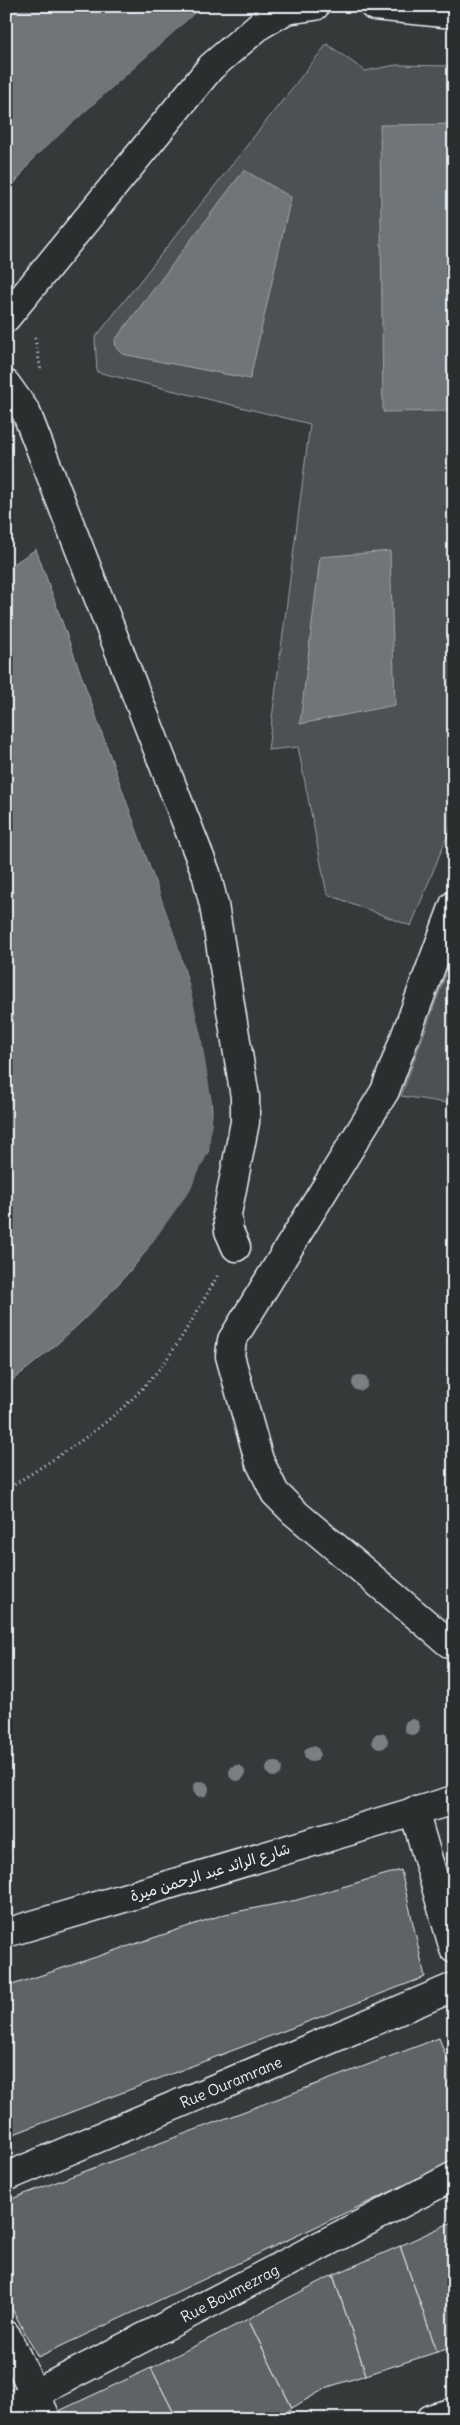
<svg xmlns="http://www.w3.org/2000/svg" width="460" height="2425" font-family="Delius,'Playpen Sans Arabic',sans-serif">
<rect width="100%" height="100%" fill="#35393a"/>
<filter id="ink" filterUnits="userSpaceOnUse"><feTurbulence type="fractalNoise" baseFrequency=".02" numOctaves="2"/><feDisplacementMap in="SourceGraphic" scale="10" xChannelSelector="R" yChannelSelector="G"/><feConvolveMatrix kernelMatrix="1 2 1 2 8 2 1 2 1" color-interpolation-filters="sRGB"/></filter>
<g filter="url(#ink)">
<g fill="#4d5152" stroke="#9aa1a5">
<polygon points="327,44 365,71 396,65 454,66 454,819 411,926 327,894 298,747 268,750 310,424 97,372 95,338"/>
<polygon points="454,952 454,1104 401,1096"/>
</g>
<g fill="#707579" stroke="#a0a7ac">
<polygon points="6,6 203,6 35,157 6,194"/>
<polygon points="454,124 454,411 383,412 380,125"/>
<polygon points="244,170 291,197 250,379 122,354 116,348 115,340"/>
<path d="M36,549L176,939C192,993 222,1095 209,1150C204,1171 189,1193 177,1210C130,1278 72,1336 6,1385V569Z"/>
<polygon points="390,551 395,705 300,724 320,557"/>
</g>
<g fill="#35393a">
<polygon points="203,6 205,6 204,8 37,159 6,196 35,157"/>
<polygon points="36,546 39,548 178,938 191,979 203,1035 216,1108 211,1152 193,1191 139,1265 137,1264 190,1190 209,1151 213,1109 201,1035 188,980 176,939"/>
</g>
<g fill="#5f6365" stroke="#e8f1f8">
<polygon points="401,1870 425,1977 6,2137 6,1987 225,1914 297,1900"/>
<polygon points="439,2038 454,2077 454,2162 38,2357 6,2298 6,2201"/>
<polygon points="454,2221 454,2347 437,2352 400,2246"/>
<polygon points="400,2246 437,2352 366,2375 333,2275"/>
<polygon points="333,2275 366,2375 328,2387 292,2408 248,2319"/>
<polygon points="248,2319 292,2408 277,2419 177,2419 151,2368"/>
<polygon points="151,2368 177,2419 65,2419 61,2410"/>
</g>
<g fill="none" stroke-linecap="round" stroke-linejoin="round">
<g stroke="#e8f1f8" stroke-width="31">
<g id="minor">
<polyline points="374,6 454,14"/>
<polyline points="6,318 211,67 260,25 286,10 315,6"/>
<polyline points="6,384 26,412 206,873 214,905 245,1097 245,1122 227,1214 229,1231 236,1247"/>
<polyline points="454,905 385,1091 232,1340 230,1356 259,1460 275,1493 294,1512 449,1643 454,1644"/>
<polyline points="414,1811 454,1949"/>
<path id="s1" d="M6,2177L454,1987"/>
<polyline points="6,2335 47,2419"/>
<path id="s2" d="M6,2409L454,2176"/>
</g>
</g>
<g stroke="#e8f1f8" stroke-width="31">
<g id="major">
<polyline points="6,1933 454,1800"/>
<polyline points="430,2419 454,2412"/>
</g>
</g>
<g stroke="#e8f1f8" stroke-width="3" stroke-dasharray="1 4" stroke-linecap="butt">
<polyline points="35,338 41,371"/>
<path d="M6,1490C56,1457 109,1427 149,1381C177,1350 197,1311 218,1275"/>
</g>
<use href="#minor" stroke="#2a2d2e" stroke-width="28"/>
<use href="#major" stroke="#2a2d2e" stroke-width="28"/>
</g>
<g fill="#7a7f83">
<circle cx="360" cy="1383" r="8"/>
<circle cx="412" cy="1727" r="8"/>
<circle cx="380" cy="1741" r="8"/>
<circle cx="312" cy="1754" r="8"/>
<circle cx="274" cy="1769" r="8"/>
<circle cx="237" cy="1773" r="8"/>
<circle cx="201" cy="1789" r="8"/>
</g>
</g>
<g text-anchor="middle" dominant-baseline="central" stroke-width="4" stroke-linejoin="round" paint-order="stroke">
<g font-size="15" fill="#e8f1f8" stroke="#2a2d2e">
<text transform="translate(210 1872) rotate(-17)">شارع الرائد عبد الرحمن ميرة</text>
<text stroke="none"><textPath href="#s1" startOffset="244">Rue Ouramrane</textPath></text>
<text stroke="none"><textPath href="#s2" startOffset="252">Rue Boumezrag</textPath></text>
</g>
</g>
<rect width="460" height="2425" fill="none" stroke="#2a2d2e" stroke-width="25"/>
<rect x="12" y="12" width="435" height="2400" fill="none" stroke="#e8f1f8" stroke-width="2" filter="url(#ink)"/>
</svg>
